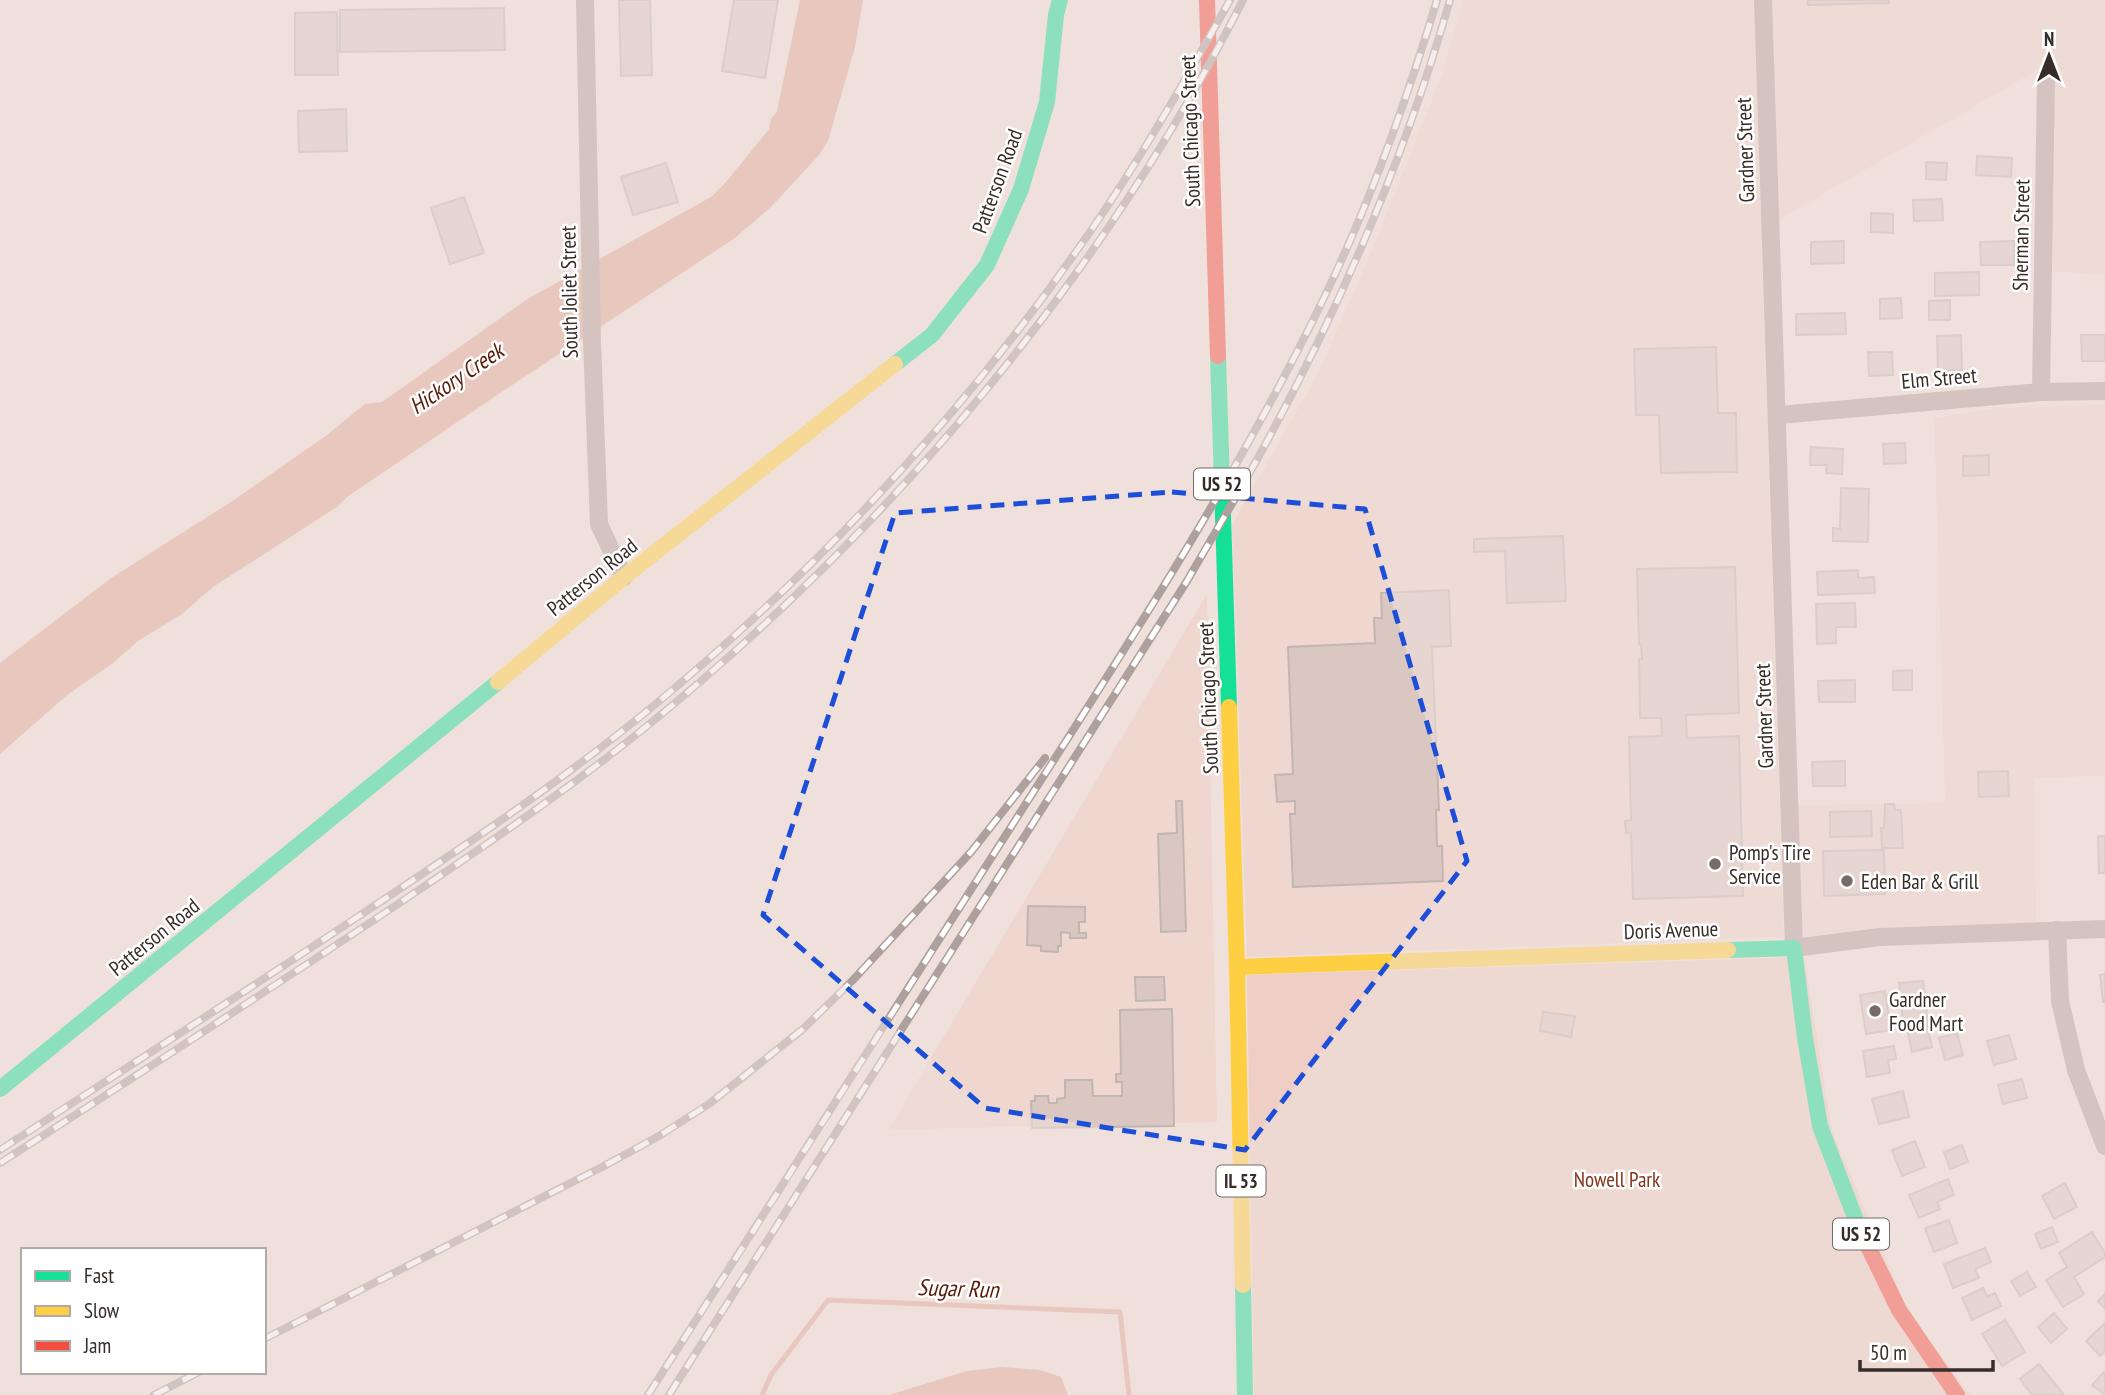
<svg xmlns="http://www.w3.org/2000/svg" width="2105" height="1395" font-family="'PT Sans Narrow',sans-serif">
<rect width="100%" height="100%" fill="#efe0dc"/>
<g fill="#efd6cf">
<polygon points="1463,0 1754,0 1784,937 1247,957 1232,525 1319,371 1375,243 1442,74"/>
<polygon points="1769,0 2105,0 2105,275 2047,271 2052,66 2039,69 1775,222"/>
<polygon points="2105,404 2105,776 2035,778 2036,922 1800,942 1797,805 1945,803 1934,418 1996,408"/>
<polygon points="1207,594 1217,1122 888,1130"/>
</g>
<polygon fill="#eecec5" points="1804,957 1832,1131 1908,1311 1970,1395 1254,1395 1247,975"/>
<g fill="#e0a99a">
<polygon points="800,0 863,0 855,47 828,141 819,155 772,206 735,238 500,393 347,497 337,507 213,587 182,614 138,641 113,663 66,696 0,754 0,663 111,578 231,502 327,435 365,404 382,402 526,300 711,197 726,182 769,129 771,119 777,111"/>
<polygon points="1002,1367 1040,1370 1061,1377 1068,1395 889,1395 967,1371"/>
</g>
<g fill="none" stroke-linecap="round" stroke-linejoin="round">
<polyline stroke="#e0a99a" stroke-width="5" points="762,1395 771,1375 828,1300 1120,1312 1129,1395"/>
</g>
<g fill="#dbc7c2" stroke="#c2b6b3" stroke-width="2">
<polygon points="619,0 650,0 652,75 621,76"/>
<polygon points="734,0 778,0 765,78 722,71"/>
<polygon points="1808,0 1889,0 1889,3 1808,5"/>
<polygon points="504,8 505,50 340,52 340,10"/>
<polygon points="337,12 338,75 295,75 295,13"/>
<polygon points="346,109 347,151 299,152 298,111"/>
<polygon points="1977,156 2012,158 2011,177 1976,175"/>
<polygon points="1926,162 1947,163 1946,180 1926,179"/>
<polygon points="666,163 678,202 633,215 621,177"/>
<polygon points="464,197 484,253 450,264 431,208"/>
<polygon points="1942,199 1943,220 1914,221 1913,200"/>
<polygon points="1871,213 1893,214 1893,233 1871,232"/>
<polygon points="1844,241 1844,263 1811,264 1811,242"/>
<polygon points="2014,241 2014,265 1981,265 1980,242"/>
<polygon points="1979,272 1979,295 1935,296 1935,273"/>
<polygon points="1901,298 1902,318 1880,319 1880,299"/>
<polygon points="1950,300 1950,320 1929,320 1929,301"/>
<polygon points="1845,313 1846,334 1796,335 1796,314"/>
<polygon points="1961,335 1962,370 1938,371 1937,336"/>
<polygon points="2081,335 2105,335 2105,361 2082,361"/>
<polygon points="1716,347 1718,413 1736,413 1737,472 1661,473 1659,415 1636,415 1634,349"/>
<polygon points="1868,352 1892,352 1893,375 1869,376"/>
<polygon points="1905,443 1906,463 1884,464 1883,444"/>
<polygon points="1811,447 1843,449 1842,474 1826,473 1827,465 1810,465"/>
<polygon points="1989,455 1989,475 1963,476 1963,456"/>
<polygon points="1841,488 1869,489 1868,542 1833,541 1833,528 1840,529"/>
<polygon points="1563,536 1566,601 1507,603 1505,551 1474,552 1474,539"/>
<polygon points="1735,567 1739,713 1686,715 1687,738 1739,736 1743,896 1633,899 1631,833 1626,833 1625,821 1631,820 1629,737 1662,736 1661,718 1640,718 1639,659 1642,659 1641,644 1639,644 1637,569"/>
<polygon points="1858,570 1858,578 1874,577 1875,593 1818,595 1817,572"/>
<polygon points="1449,590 1451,646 1432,647 1439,810 1436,810 1437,846 1442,846 1443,881 1293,887 1290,814 1295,814 1295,801 1277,802 1275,775 1293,774 1288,647 1375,643 1374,618 1382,618 1381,593"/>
<polygon points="1855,603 1856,627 1836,627 1836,643 1817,644 1816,604"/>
<polygon points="1912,670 1912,690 1893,690 1893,671"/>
<polygon points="1855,680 1855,702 1819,702 1818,681"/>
<polygon points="1845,761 1845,786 1813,786 1812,762"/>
<polygon points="2008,771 2009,796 1979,797 1978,772"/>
<polygon points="1176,801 1182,801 1186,931 1161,932 1158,834 1177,833"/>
<polygon points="1885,804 1894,804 1895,810 1901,810 1903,848 1882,848 1881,828 1884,828"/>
<polygon points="1871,811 1872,836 1830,837 1830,812"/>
<polygon points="2098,836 2105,836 2105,873 2099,873"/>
<polygon points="1884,850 1885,894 1824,896 1823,851"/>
<polygon points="1028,906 1085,907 1085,922 1079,922 1079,933 1086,933 1086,938 1070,938 1070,933 1061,932 1061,946 1058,946 1058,952 1041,951 1041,946 1027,945"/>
<polygon points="2105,974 2105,1002 2103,1002 2100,975"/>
<polygon points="1135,977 1164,977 1165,1000 1136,1001"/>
<polygon points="1923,981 1928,1026 1904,1029 1899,983"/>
<polygon points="1885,991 1891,1030 1866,1034 1860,995"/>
<polygon points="1172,1009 1174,1126 1032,1128 1031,1101 1035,1101 1035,1096 1048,1096 1049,1103 1057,1103 1057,1099 1065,1098 1065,1080 1092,1080 1093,1096 1122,1096 1122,1082 1116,1082 1116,1074 1121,1074 1120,1010"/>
<polygon points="1543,1012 1575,1016 1571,1037 1540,1031"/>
<polygon points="1928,1029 1932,1047 1912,1052 1908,1033"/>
<polygon points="1957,1033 1963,1055 1945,1060 1939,1038"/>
<polygon points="2009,1035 2016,1059 1994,1065 1987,1041"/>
<polygon points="1894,1046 1896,1059 1888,1060 1890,1073 1867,1077 1863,1051"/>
<polygon points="2022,1079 2027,1098 2003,1104 1998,1085"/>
<polygon points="1903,1091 1909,1117 1879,1124 1872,1099"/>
<polygon points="1915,1141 1925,1167 1902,1176 1892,1150"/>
<polygon points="1962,1145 1968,1162 1950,1169 1944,1152"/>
<polygon points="1948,1179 1954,1195 1937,1202 1940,1209 1919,1218 1909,1195"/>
<polygon points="2065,1183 2077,1207 2054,1219 2042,1196"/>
<polygon points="1949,1220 1957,1243 1934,1252 1925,1228"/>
<polygon points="2052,1227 2058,1242 2041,1249 2035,1234"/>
<polygon points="2092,1232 2105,1253 2105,1257 2074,1277 2084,1294 2063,1307 2046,1280 2067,1267 2059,1253"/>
<polygon points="1985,1248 1991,1262 1975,1269 1979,1278 1953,1288 1944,1264"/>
<polygon points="2027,1272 2036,1287 2020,1296 2011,1281"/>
<polygon points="1983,1288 1987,1296 1995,1293 2001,1306 1972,1320 1962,1298"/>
<polygon points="2105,1294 2105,1309 2098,1301"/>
<polygon points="2054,1313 2067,1329 2051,1343 2038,1327"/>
<polygon points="2005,1320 2025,1352 2002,1366 1982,1334"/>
<polygon points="2105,1323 2105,1352 2100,1356 2086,1341"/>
<polygon points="2039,1364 2064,1395 2032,1395 2020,1379"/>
<polygon points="2104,1372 2105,1373 2105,1395 2092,1385"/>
</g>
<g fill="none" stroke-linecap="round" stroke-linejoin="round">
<g stroke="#b3a19c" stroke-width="18">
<polyline points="585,0 592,341 599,524 624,577"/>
<polyline points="1763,0 1794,948 1880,937 2105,929"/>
<polyline points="2041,392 2046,78"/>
<polyline points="1778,415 2041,392 2105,391"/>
<polyline points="2057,930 2060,1001 2076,1070 2105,1146"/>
</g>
<g stroke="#16e098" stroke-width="16">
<polyline points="1218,356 1229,707"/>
<polyline points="895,364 932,335 987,265 1021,189 1047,102 1056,15 1060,0"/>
<polyline points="1728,950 1794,948 1805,1038 1820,1126 1859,1228"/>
<polyline points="0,1089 498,682"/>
<polyline points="1243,1285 1245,1395"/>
</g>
<g stroke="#ffcf43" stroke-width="16">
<polyline points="498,682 624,577 895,364"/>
<polyline points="1229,707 1237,967 1243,1285"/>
<polyline points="1237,967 1728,950"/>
</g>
<g stroke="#f24e42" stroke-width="16">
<polyline points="1207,0 1218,356"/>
<polyline points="1859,1228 1899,1310 1957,1395"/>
</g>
<g stroke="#aea09c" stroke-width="8">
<g id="rail">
<path d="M0,1150C120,1072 240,995 359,916C457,851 555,786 646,712C807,580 953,426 1073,256C1132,174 1181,88 1230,0"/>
<path d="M0,1163C124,1084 248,1003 371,922C465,859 559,797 647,726C887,532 1104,276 1243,0"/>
<polyline points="264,1339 604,1166 659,1136 709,1104 803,1029 853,980 971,852 1045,758"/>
<polyline points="154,1395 199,1372"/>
<path d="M648,1395C772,1202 895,1009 1018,816C1125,649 1235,481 1322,302C1369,205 1406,103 1437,0"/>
<path d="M669,1395L1187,581C1211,539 1236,498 1259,456C1338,312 1405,158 1450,0"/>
</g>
</g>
<use href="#rail" stroke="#fff" stroke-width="5" stroke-dasharray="16" stroke-linecap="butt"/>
</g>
<path d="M0 0H2105V1395H0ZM1172,492L1365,509L1467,861L1245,1150L985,1108L763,915L895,513Z" fill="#efe0dc" fill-opacity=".55" fill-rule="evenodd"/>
<path fill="none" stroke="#1d4ed8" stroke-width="5" stroke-dasharray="14 9" stroke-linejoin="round" d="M1172,492L1365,509L1467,861L1245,1150L985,1108L763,915L895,513Z"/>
<g fill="#776b68" stroke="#fff" stroke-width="2.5">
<circle cx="1715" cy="864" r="7"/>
<circle cx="1847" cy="881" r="7"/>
<circle cx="1875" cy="1011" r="7"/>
</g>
<g text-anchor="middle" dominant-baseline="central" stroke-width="5" stroke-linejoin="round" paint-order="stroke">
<g fill="#fff" stroke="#726b69" stroke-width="2">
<rect x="1194" y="468.5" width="56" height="31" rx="5"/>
<rect x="1216.5" y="1165.5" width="49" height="31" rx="5"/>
<rect x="1833" y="1218.5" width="56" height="31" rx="5"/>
</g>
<g font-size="19" font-weight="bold" fill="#362c29">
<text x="1222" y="484">US 52</text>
<text x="1241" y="1181">IL 53</text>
<text x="1861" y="1234">US 52</text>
</g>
<g font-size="21" fill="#362c29" stroke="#fff">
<text transform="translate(1190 131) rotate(-92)">South Chicago Street</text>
<text transform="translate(1745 150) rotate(-92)">Gardner Street</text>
<text transform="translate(997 181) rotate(-70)">Patterson Road</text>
<text transform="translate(2021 235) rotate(-89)">Sherman Street</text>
<text transform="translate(569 292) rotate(-91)">South Joliet Street</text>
<text transform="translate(1939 378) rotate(-5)">Elm Street</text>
<text transform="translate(592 577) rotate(-39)">Patterson Road</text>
<text transform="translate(1208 698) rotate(-92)">South Chicago Street</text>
<text transform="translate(1764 716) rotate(-92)">Gardner Street</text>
<text transform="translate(1671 930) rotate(-2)">Doris Avenue</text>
<text transform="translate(154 937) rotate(-39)">Patterson Road</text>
</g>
<g font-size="21" fill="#362c29" stroke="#fff" text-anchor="start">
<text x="1729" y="852">Pomp's Tire<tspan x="1729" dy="24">Service</tspan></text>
<text x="1861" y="881">Eden Bar &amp; Grill</text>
<text x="1889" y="999">Gardner<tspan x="1889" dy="24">Food Mart</tspan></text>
</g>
<g font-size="21" fill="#86321a" stroke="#fff">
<text x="1617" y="1179">Nowell Park</text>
</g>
<g font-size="23" font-style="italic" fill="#5a1b08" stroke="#fff">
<text transform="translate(456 378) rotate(-34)">Hickory Creek</text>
<text transform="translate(958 1288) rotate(2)">Sugar Run</text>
</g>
</g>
<rect x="21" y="1248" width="245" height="126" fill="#ffffff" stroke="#afaba9" stroke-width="2"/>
<rect x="35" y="1271" width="35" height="10" fill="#16e098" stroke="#afaba9" stroke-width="2"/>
<text x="84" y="1283" font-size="21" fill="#362c29">Fast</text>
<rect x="35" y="1306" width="35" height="10" fill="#ffcf43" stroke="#afaba9" stroke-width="2"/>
<text x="84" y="1318" font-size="21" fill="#362c29">Slow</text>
<rect x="35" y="1341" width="35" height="10" fill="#f24e42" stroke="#afaba9" stroke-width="2"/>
<text x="84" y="1353" font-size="21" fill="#362c29">Jam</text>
<g transform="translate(2049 56)" stroke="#ffffff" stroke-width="5" paint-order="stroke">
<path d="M0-5L12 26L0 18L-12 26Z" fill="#362c29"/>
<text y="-10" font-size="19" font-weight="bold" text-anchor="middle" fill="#362c29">N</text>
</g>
<path d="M1860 1360v10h133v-10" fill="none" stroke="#362c29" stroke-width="3.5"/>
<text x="1870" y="1360" font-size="21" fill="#362c29" stroke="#ffffff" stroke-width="5" paint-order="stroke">50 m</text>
</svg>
